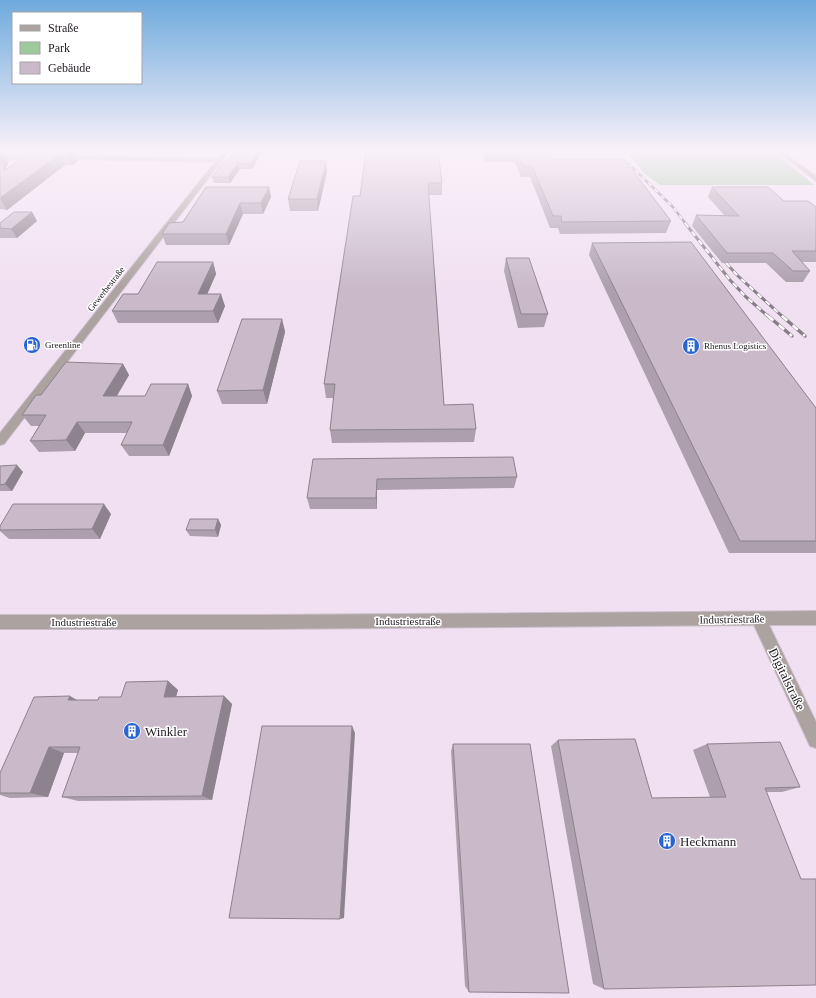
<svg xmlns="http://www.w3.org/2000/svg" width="816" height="998" font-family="Georgia,serif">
<rect width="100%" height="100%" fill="#f1e0f1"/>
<polygon fill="#9ec89d" points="625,150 772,150 814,185 660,185 645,174"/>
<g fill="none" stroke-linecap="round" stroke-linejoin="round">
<g stroke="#ccbdcc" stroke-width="2">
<g id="minor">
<polygon points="224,150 230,150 4,444 0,445 0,433 215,162 61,159 58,157 59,156 218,158"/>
<polygon points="775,150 780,150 816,176 816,181"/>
<polygon points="0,156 41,155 44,157 41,159 0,160"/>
<polygon points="816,611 816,625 769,625 816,722 816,748 810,746 754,625 265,629 0,629 0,615 265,615"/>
</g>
</g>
<use href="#minor" fill="#aca2a0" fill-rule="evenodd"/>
<g stroke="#897d89" stroke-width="2.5">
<g id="rail-far2">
<polyline points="616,150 619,154"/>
<polyline points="304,157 308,150"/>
<polyline points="629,164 672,206 686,224"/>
</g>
</g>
<g stroke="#897d89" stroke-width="3">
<g id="rail-far1">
<polyline points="685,223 730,280 746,297 769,317"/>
<polyline points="726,263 738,276 783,317"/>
</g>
</g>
<g stroke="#897d89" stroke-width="3.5">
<g id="rail">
<polyline points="768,316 792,336"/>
<polyline points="782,316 805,336"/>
</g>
</g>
<use href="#rail-far2" stroke="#fff" stroke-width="1.5" stroke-dasharray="4.5" stroke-linecap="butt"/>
<use href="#rail-far1" stroke="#fff" stroke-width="2" stroke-dasharray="5.5" stroke-linecap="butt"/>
<use href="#rail" stroke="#fff" stroke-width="2.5" stroke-dasharray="7" stroke-linecap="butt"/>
</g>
<g fill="#ad9fad">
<polygon points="29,150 92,150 87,154 75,153 78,161 72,165 65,165 7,210 0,209 0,151 8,161 8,165 6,167 7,169 34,150"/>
<polygon points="263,150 252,169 240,169 230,183 214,183 212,177 228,160"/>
<polygon points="366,150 442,183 442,195 429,195 444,405 476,429 474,442 332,443 330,430 334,398 326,398 324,384 360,196"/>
<polygon points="482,150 546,150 551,159 671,221 666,233 560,234 558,228 550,228 530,177 521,177 515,162 485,162"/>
<polygon points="327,172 318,211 290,211 288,199"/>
<polygon points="206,187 271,197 263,214 243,214 229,245 166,245 162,234 183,222"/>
<polygon points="712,187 816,207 816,262 802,262 810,271 803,282 786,282 766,263 722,263 692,226 696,215 724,215 708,197"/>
<polygon points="32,212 37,221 17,238 0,238 0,223"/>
<polygon points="592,243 816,408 816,553 729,553 589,255"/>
<polygon points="506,258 548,314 544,327 518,328 504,271"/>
<polygon points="213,262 216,274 207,294 225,306 218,323 118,323 112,311 138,294"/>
<polygon points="282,319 285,332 267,404 222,404 217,391"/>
<polygon points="123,364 129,375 117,396 145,396 188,384 192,396 169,456 129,456 121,445 127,433 85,433 75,451 39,452 30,441 39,426 31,426 22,415"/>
<polygon points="313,459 517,477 514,488 377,490 377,509 310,509 307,498"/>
<polygon points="0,466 23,472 12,491 0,491"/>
<polygon points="111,514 100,539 9,539 0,531 0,526"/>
<polygon points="218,519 221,525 218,537 190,536 186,530"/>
<polygon points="168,681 178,690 176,696 224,696 232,704 212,800 78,801 62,797 78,753 64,753 48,797 10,798 0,795 0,773 77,700 98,700 121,697"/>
<polygon points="558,740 652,798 710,797 693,750 707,744 800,787 782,792 766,792 604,989 593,984 551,746"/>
<polygon points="453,744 469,992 465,986 451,751"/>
</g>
<g fill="#8d828d">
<polygon points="2,150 8,161 8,165 6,167 9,173 0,170 0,156"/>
<polygon points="73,150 78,161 72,165 67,155"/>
<polygon points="85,150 92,150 87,154"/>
<polygon points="259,150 263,150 252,169 251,164"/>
<polygon points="60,154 65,165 7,210 0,198"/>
<polygon points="326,161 327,172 318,211 317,199"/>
<polygon points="238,163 240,169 230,183 228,177"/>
<polygon points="269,187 271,197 263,214 261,203"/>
<polygon points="240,203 243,214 229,245 226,234"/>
<polygon points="32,212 37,221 17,238 11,229"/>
<polygon points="213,262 216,274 202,306 198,294"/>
<polygon points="221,294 225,306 218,323 213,311"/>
<polygon points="282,319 285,332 267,404 263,390"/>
<polygon points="123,364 129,375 110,407 103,396"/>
<polygon points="188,384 192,396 169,456 163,445"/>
<polygon points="77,422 85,433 75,451 66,440"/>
<polygon points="17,465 23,472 12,491 5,484"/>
<polygon points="377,479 377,509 376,498"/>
<polygon points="104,504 111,514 100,539 92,529"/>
<polygon points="218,519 221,525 218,537 215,530"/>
<polygon points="168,681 178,690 174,704 164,697"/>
<polygon points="70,696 84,704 68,700"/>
<polygon points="224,696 232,704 212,800 202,796"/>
<polygon points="352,726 355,733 344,918 340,919"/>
<polygon points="49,747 64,753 48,797 30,793"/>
</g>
<g fill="#c9b9c9" stroke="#8d828d">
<polygon points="2,150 2,154 0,156 0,151"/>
<polygon points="34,150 73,150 67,155 60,154 0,198 0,164 3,162 4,171"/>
<polygon points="236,150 259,150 251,164 238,163 228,177 212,177 225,160 228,160"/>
<polygon points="366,150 438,150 442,183 428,183 444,405 473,404 476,429 330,430 335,384 324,384 353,196 360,196"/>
<polygon points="486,150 546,150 551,159 624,159 671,221 562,222 561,216 553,216 532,166 523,166 517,152 487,152"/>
<polygon points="300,161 326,161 317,199 288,199"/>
<polygon points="206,187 269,187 261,203 240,203 226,234 162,234 169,223 183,222"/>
<polygon points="712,187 768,187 784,201 808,201 816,207 816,251 792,251 810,271 793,271 773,253 727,253 696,215 739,216"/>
<polygon points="14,212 32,212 11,229 0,228 0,223"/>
<polygon points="691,242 816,408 816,541 740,541 592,243"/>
<polygon points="506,258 529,258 548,314 521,314"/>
<polygon points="157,262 213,262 198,294 221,294 213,311 112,311 123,294 138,294"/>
<polygon points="242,319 282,319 263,390 217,391"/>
<polygon points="66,362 123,364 103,396 145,396 151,384 188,384 163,445 121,445 132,422 77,422 66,440 30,441 46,415 22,415 36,395 41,395"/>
<polygon points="513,457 517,477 377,479 376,498 307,498 313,459"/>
<polygon points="17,465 5,484 0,485 0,466"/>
<polygon points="13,504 104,504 92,529 0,530 0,526"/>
<polygon points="190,519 218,519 215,530 186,530"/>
<polygon points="168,681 164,697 224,696 202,796 62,797 80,747 49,747 30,793 0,793 0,773 34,697 70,696 68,700 98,700 99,697 121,697 126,682"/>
<polygon points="262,726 352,726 340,919 229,918"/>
<polygon points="635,739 652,798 726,797 707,744 780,742 800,787 765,788 801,879 816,879 816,985 604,989 558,740"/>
<polygon points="453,744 530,744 569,993 469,992"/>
</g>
<linearGradient id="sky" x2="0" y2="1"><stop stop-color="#6eaadd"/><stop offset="0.52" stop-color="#f9f1f9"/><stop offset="1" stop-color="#f9f1f9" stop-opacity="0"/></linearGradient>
<rect width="816" height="289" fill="url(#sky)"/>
<defs>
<g id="fuel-disc" transform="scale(0.9)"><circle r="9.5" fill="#2964d1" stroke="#fff"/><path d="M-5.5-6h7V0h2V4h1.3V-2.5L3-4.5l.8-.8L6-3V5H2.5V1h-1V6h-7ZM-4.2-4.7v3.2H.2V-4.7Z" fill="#fff"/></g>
<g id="building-disc" transform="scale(0.9)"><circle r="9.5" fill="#2964d1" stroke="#fff"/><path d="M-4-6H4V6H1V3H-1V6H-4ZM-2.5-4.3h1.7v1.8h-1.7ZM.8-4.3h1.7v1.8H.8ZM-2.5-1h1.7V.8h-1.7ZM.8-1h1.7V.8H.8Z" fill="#fff"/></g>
</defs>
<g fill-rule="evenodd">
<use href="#fuel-disc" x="32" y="345"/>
<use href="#building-disc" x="691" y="346"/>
<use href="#building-disc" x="132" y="731"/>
<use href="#building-disc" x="667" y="841"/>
</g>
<g text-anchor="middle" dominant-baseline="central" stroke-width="3" stroke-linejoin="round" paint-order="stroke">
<g font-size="9" fill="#211b21" stroke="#fff">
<text transform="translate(106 289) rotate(-52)">Gewerbestraße</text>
</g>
<g font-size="9" fill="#211b21" stroke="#fff" text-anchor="start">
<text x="45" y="345">Greenline</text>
<text x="704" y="346">Rhenus Logistics</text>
</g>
<g font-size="11" fill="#211b21" stroke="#fff">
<text transform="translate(732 619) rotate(-1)">Industriestraße</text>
<text x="408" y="621">Industriestraße</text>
<text x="84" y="622">Industriestraße</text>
</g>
<g font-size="13" fill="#211b21" stroke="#fff">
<text transform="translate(787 679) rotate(64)">Digitalstraße</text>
</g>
<g font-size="13" fill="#211b21" stroke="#fff" text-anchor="start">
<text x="145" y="731">Winkler</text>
<text x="680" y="841">Heckmann</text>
</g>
</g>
<rect x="12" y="12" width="130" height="72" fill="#ffffff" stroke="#a6a4a6"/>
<rect x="20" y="25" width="20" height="6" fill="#aca2a0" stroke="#a6a4a6"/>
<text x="48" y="32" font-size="12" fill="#211b21">Straße</text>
<rect x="20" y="42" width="20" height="12" fill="#9ec89d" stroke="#a6a4a6"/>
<text x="48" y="52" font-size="12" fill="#211b21">Park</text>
<rect x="20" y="62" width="20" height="12" fill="#c9b9c9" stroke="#a6a4a6"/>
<text x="48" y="72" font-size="12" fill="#211b21">Gebäude</text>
</svg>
